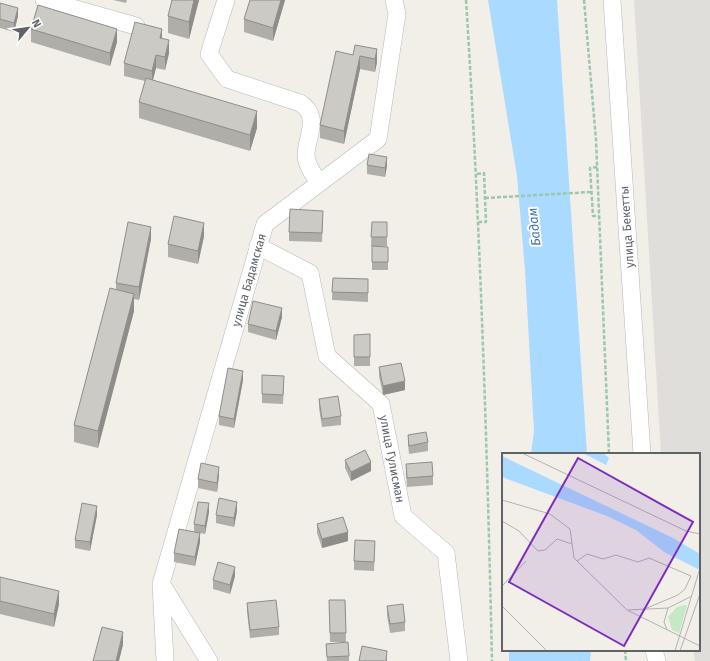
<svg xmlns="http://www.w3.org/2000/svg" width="710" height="661" font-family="'Fira Sans',sans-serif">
<rect width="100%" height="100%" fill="#f1efe8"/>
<polygon fill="#e0deda" points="634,0 710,0 710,661 695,661 693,650 699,650 699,454 661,454"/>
<g fill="#aadaff">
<polygon points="488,0 557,0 587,454 531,454 534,431 525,270 517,176"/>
<polygon points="509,650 591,650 590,661 509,661"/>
</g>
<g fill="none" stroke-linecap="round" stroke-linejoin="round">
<g stroke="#b5b8bc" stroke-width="18">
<g id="minor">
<polyline points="44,0 136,26"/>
<path d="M226,0L209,54L227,79L300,103C321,116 307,135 306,154C306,165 313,174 319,182"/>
<polyline points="612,0 642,454"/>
<polyline points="258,246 310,273 327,356 381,404 403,516 446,553 459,661"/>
<polyline points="162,585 209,661"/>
<polyline points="654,650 657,661"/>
<polyline points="165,661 161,584 265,224 378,139 397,14 394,0"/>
</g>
</g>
<g stroke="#9cc7a9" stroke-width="2.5" stroke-dasharray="4 2" stroke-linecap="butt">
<path d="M466,0C480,220 487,440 492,661"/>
<polyline points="584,0 596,140 609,454"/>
<polyline points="597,167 590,168 593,216 599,216"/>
<polyline points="477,174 484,173 486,222 479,222"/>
<polyline points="485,198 591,192"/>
<polyline points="625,650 626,661"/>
</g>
<use href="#minor" stroke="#fff" stroke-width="17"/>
</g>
<g fill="#afaea9">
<polygon points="113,0 127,0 126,3"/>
<polygon points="172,0 199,0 189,39 168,33 168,16"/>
<polygon points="250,0 285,0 273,41 244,32 244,19"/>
<polygon points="0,3 18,16 14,32 0,28"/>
<polygon points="31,29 117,42 110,66 31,42"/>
<polygon points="162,38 169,53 165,70 156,68 153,80 257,128 250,151 139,118 139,102 145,81 124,76 124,63"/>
<polygon points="377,49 377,62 375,72 360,69 344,144 320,138 320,125 353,55"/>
<polygon points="367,165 387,166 385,177 367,174"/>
<polygon points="323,220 322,242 289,241 289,232"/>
<polygon points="372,222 387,222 387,246 371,246"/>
<polygon points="204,236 198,264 168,257 168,244"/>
<polygon points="151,239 139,300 134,299 134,311 98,448 74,442 74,425 116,289 116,283"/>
<polygon points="372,246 388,247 388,270 372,270"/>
<polygon points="333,278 368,279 368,302 332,300"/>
<polygon points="282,317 276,340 248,332 248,324"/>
<polygon points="354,335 370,357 370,366 354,366"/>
<polygon points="379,367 405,390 383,395 379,376"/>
<polygon points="262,375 284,385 283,404 262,403"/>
<polygon points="243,380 234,428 219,425 219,416"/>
<polygon points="319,399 341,416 341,425 322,427 319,408"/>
<polygon points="408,435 428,442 428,451 409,454 408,444"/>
<polygon points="345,460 371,471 351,481 345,468"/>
<polygon points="406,464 433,476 433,485 407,487 406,473"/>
<polygon points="219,475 217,492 198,488 198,479"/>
<polygon points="237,511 234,527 216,523 216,515"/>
<polygon points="209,512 205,534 200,533 200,542 195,566 174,562 174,553 194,532 194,524"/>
<polygon points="97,515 90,551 75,548 75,540"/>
<polygon points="317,524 348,541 322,548 317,533"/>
<polygon points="375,550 374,571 354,570 354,561"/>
<polygon points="235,576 230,594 213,589 213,580"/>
<polygon points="0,577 59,604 54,627 0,614"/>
<polygon points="329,600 345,600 346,642 330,642"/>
<polygon points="247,603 279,627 279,635 250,638 247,612"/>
<polygon points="387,606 405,622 405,631 390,633 387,615"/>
<polygon points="326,644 349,656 349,661 327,661"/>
</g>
<g fill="#8f8d8a">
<polygon points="194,0 199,0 189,39 189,22"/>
<polygon points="281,0 285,0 273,41 273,28"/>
<polygon points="18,8 18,16 14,32 14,23"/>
<polygon points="117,29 117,42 110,66 110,53"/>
<polygon points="162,29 162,41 160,38"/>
<polygon points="169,40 169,53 165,70 165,57"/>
<polygon points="377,49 377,62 375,72 375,59"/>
<polygon points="156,55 156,68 152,83 152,71"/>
<polygon points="360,56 360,69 344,144 344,131"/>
<polygon points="257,111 257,128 250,151 250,135"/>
<polygon points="387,157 387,166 385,177 385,168"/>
<polygon points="204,223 204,236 198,264 198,251"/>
<polygon points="151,227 151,239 139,300 139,287"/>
<polygon points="134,294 134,311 98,448 98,431"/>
<polygon points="282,308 282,317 276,340 276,331"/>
<polygon points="243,371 243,380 234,428 234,419"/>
<polygon points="405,381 405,390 383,395 383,386"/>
<polygon points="371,462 371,471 351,481 351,472"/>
<polygon points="219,467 219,475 217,492 217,483"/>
<polygon points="237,502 237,511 234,527 234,518"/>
<polygon points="209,503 209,512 205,534 205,526"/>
<polygon points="97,506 97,515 90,551 90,542"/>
<polygon points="348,532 348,541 322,548 322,539"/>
<polygon points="200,533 200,542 195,566 195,557"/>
<polygon points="235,567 235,576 230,594 230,585"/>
<polygon points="59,591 59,604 54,627 54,614"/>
<polygon points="123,632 123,645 119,661 116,661"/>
<polygon points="387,651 387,661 386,661"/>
</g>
<g fill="#cccac5" stroke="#8f8d8a">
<polygon points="172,0 194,0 189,22 168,16"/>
<polygon points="250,0 281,0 273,28 244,19"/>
<polygon points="0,3 18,8 14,23 0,19"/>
<polygon points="38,5 117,29 110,53 31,29"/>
<polygon points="135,22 162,29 160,38 169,40 165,57 156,55 152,71 124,63"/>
<polygon points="355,45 377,49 375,59 360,56 344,131 320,125 336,51 353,55"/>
<polygon points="146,78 257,111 250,135 139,102"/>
<polygon points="369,154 387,157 385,168 367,165"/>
<polygon points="290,209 323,211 322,233 289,232"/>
<polygon points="174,216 204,223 198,251 168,244"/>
<polygon points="128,222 151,227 139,287 116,283"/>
<polygon points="372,222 387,222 387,237 371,237"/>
<polygon points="372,246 388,247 388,262 372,262"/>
<polygon points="333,278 368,279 368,293 332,292"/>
<polygon points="110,288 134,294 98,431 74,425"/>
<polygon points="253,301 282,308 276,331 248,324"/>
<polygon points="370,334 370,357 354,357 354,335"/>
<polygon points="401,363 405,381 383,386 379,367"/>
<polygon points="228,368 243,371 234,419 219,416"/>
<polygon points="262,375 284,376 283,395 262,394"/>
<polygon points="338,396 341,416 322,419 319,399"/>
<polygon points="426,432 428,442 409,446 408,435"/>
<polygon points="365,450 371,462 351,472 345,460"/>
<polygon points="432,462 433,476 407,478 406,464"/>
<polygon points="201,463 219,467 217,483 198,479"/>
<polygon points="219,498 237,502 234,518 216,515"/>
<polygon points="198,502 209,503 205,526 194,524"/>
<polygon points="82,503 97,506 90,542 75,540"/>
<polygon points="343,517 348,532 322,539 317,524"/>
<polygon points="179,529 200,533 195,557 174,553"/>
<polygon points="355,540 375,541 374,562 354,561"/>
<polygon points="218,562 235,567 230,585 213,580"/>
<polygon points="0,577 59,591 54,614 0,601"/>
<polygon points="276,600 279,627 250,630 247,603"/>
<polygon points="329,600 345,600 346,633 330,633"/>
<polygon points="403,604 405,622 390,624 387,606"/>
<polygon points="102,627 123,632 116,661 93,661"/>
<polygon points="348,642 349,656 327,657 326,644"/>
<polygon points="362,646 387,651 386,661 359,661"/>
</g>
<g text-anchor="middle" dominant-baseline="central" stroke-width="4" stroke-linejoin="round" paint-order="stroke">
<g font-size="12" fill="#5f6368" stroke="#fff">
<text transform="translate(627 227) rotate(-94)">улица Бекетты</text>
<text transform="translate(249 280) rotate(-74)">улица Бадамская</text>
<text transform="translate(392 459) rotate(79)">улица Гулисман</text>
</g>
<g font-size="13" font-style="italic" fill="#4174aa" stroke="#fff">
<text transform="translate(534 227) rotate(-96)">Бадам</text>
</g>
</g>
<g transform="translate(502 453)">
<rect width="198" height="198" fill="#f1efe8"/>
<path d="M183,152L185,153L177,180L170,177L166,164L175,154Z" fill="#c5e8c5"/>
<path d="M81,0H101L107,5L104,12ZM0,3L171,85L198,101V117L162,99L134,77L105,63L0,24Z" fill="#aadaff"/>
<path fill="none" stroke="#b3b3b1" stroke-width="1" d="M20,0L184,78L198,81M0,47L48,61L68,76L72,105L125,157L198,193M0,68L17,78L36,98L43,97L55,86L70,91M75,108L85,101L101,106L114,102L136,109L147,105L189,123L183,136L176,142L140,157M0,133L24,108M0,153L45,198M126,157L166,155L190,143M165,177L162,169L166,155M173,198L198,115M178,198L198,141"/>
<path fill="#7b2cbf" fill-opacity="0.15" stroke="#7b2cbf" stroke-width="2" d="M76,5L191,69L122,193L7,129Z"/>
<rect width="198" height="198" fill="none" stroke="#5f6368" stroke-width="2"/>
</g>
<g transform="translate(28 28) rotate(61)" stroke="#ffffff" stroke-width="3" paint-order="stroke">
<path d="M0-3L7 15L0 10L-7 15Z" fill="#5f6368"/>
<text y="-6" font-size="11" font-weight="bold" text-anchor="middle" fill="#5f6368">N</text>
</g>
</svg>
